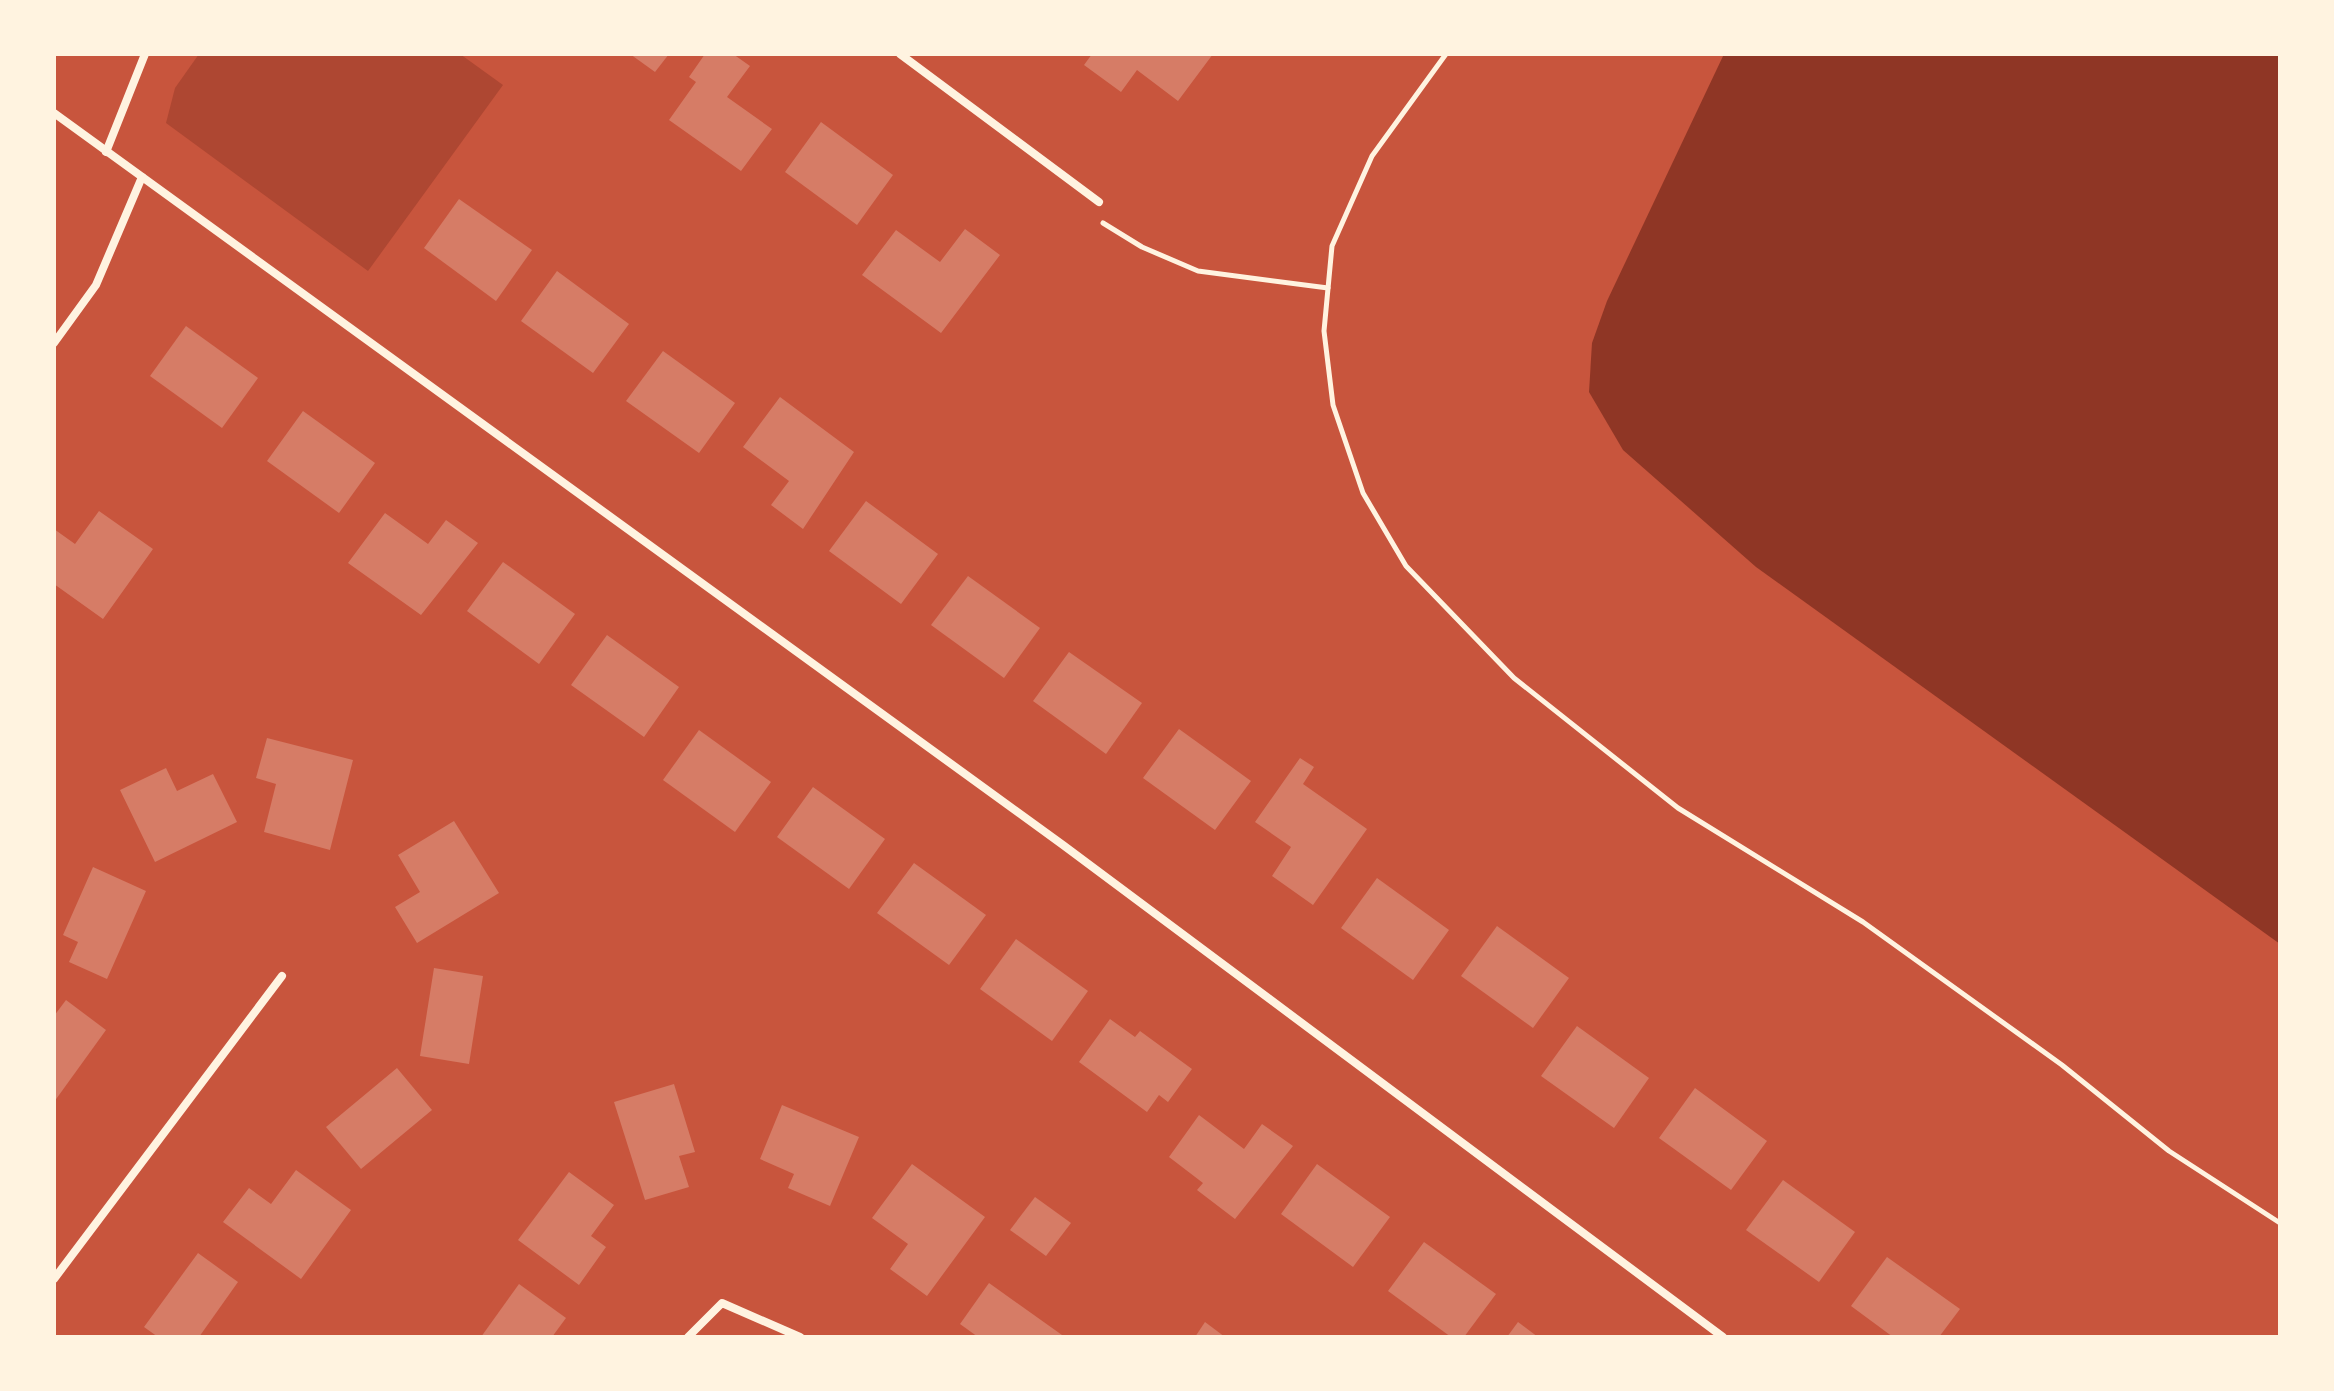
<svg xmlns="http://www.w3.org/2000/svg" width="2334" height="1391" font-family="Raleway,sans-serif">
<rect width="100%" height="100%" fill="#c8553d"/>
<polygon fill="#ae4732" points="199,54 460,54 503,85 368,271 166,123 175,88"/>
<polygon fill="#8f3625" points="1724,54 2280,54 2280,944 1756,567 1623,450 1589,392 1592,343 1607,301"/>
<g fill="#d67c66">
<polygon points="630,54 669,54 655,72"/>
<polygon points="705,54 733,54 750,66 727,97 772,129 741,171 669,120 696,82 689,77"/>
<polygon points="1092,54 1213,54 1178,101 1137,70 1121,92 1084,65"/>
<polygon points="821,122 893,175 857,225 785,172"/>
<polygon points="459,199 532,250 496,301 424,248"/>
<polygon points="965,229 1000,255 941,333 862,275 896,230 940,262"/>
<polygon points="557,271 629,324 593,373 521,321"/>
<polygon points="186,326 258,378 222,428 150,376"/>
<polygon points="663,351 735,403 699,453 626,401"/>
<polygon points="780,397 854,452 803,529 771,505 789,481 743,447"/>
<polygon points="303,411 375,463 339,513 267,461"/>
<polygon points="866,501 938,554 901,604 829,551"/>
<polygon points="99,511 153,549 103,619 54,584 54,529 75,544"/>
<polygon points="385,513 428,544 446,520 478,543 421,615 348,563"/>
<polygon points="503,562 575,614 539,664 467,611"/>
<polygon points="968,576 1040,628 1004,678 931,625"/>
<polygon points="607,635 679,687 644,737 571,685"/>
<polygon points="1069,652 1142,703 1106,754 1033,701"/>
<polygon points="1179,729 1251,781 1215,830 1143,778"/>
<polygon points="699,730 771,782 735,832 663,780"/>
<polygon points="267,738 353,760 330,850 264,832 276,784 256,778"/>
<polygon points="1300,758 1314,767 1303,784 1367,829 1313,905 1272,876 1291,847 1255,822"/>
<polygon points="166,768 177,791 213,774 237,822 155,862 120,790"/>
<polygon points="813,787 885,839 849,889 777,837"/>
<polygon points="454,821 499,893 417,943 395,907 420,892 398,855"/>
<polygon points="914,863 986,915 949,965 877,913"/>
<polygon points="93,867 146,891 107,979 69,962 78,942 63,935"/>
<polygon points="1377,878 1449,930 1413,980 1341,928"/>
<polygon points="1497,926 1569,978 1533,1028 1461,976"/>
<polygon points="1016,939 1088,991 1052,1041 980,989"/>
<polygon points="434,968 483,976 469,1064 420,1056"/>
<polygon points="66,1000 106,1030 54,1102 54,1016"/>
<polygon points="1110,1019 1135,1037 1140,1031 1192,1069 1168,1102 1159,1095 1147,1112 1079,1062"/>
<polygon points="1577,1026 1649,1078 1614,1128 1541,1076"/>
<polygon points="397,1068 432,1110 361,1169 326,1127"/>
<polygon points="674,1084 695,1152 679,1156 689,1187 645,1200 614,1102"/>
<polygon points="1695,1088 1767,1141 1731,1190 1659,1138"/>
<polygon points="782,1105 859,1137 830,1206 788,1188 794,1174 760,1159"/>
<polygon points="1199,1115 1244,1149 1262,1124 1293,1146 1235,1219 1197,1190 1203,1183 1169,1157"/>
<polygon points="912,1164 985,1217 927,1296 890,1269 908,1244 872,1218"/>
<polygon points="1317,1164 1390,1217 1353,1267 1281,1214"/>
<polygon points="296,1170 351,1210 301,1279 223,1222 249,1188 271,1204"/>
<polygon points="569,1172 614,1205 591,1236 606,1247 579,1285 518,1240"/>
<polygon points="1783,1180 1855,1232 1819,1282 1746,1230"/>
<polygon points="1035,1197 1071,1223 1046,1256 1010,1230"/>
<polygon points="1424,1242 1496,1294 1464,1337 1451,1337 1388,1291"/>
<polygon points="198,1253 238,1282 199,1337 158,1337 144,1327"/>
<polygon points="1887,1257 1960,1309 1939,1337 1893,1337 1851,1306"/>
<polygon points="989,1283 1062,1335 1060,1337 978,1337 960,1324"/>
<polygon points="519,1284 566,1318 552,1337 481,1337"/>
<polygon points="1205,1322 1225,1337 1195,1337"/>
<polygon points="1518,1322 1538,1337 1507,1337"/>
</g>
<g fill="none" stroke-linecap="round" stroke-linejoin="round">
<g stroke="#fff3e0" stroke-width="5">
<polyline points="1446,54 1372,156 1332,246 1324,331 1333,405 1363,493 1406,566 1514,678 1678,808 1863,922 2062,1065 2169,1151 2280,1223"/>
<polyline points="1103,223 1142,247 1198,271 1328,288"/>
</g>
<g stroke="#fff3e0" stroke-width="8">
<polyline points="900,54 1099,202"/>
<polyline points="54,113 1063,845 1723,1337"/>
<polyline points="106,152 145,54"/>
<polyline points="54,343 96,285 142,177"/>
<polyline points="54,1279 282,976"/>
<polyline points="688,1337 722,1303 800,1337"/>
</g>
</g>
<rect width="2334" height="1391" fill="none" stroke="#fff3e0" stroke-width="112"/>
</svg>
